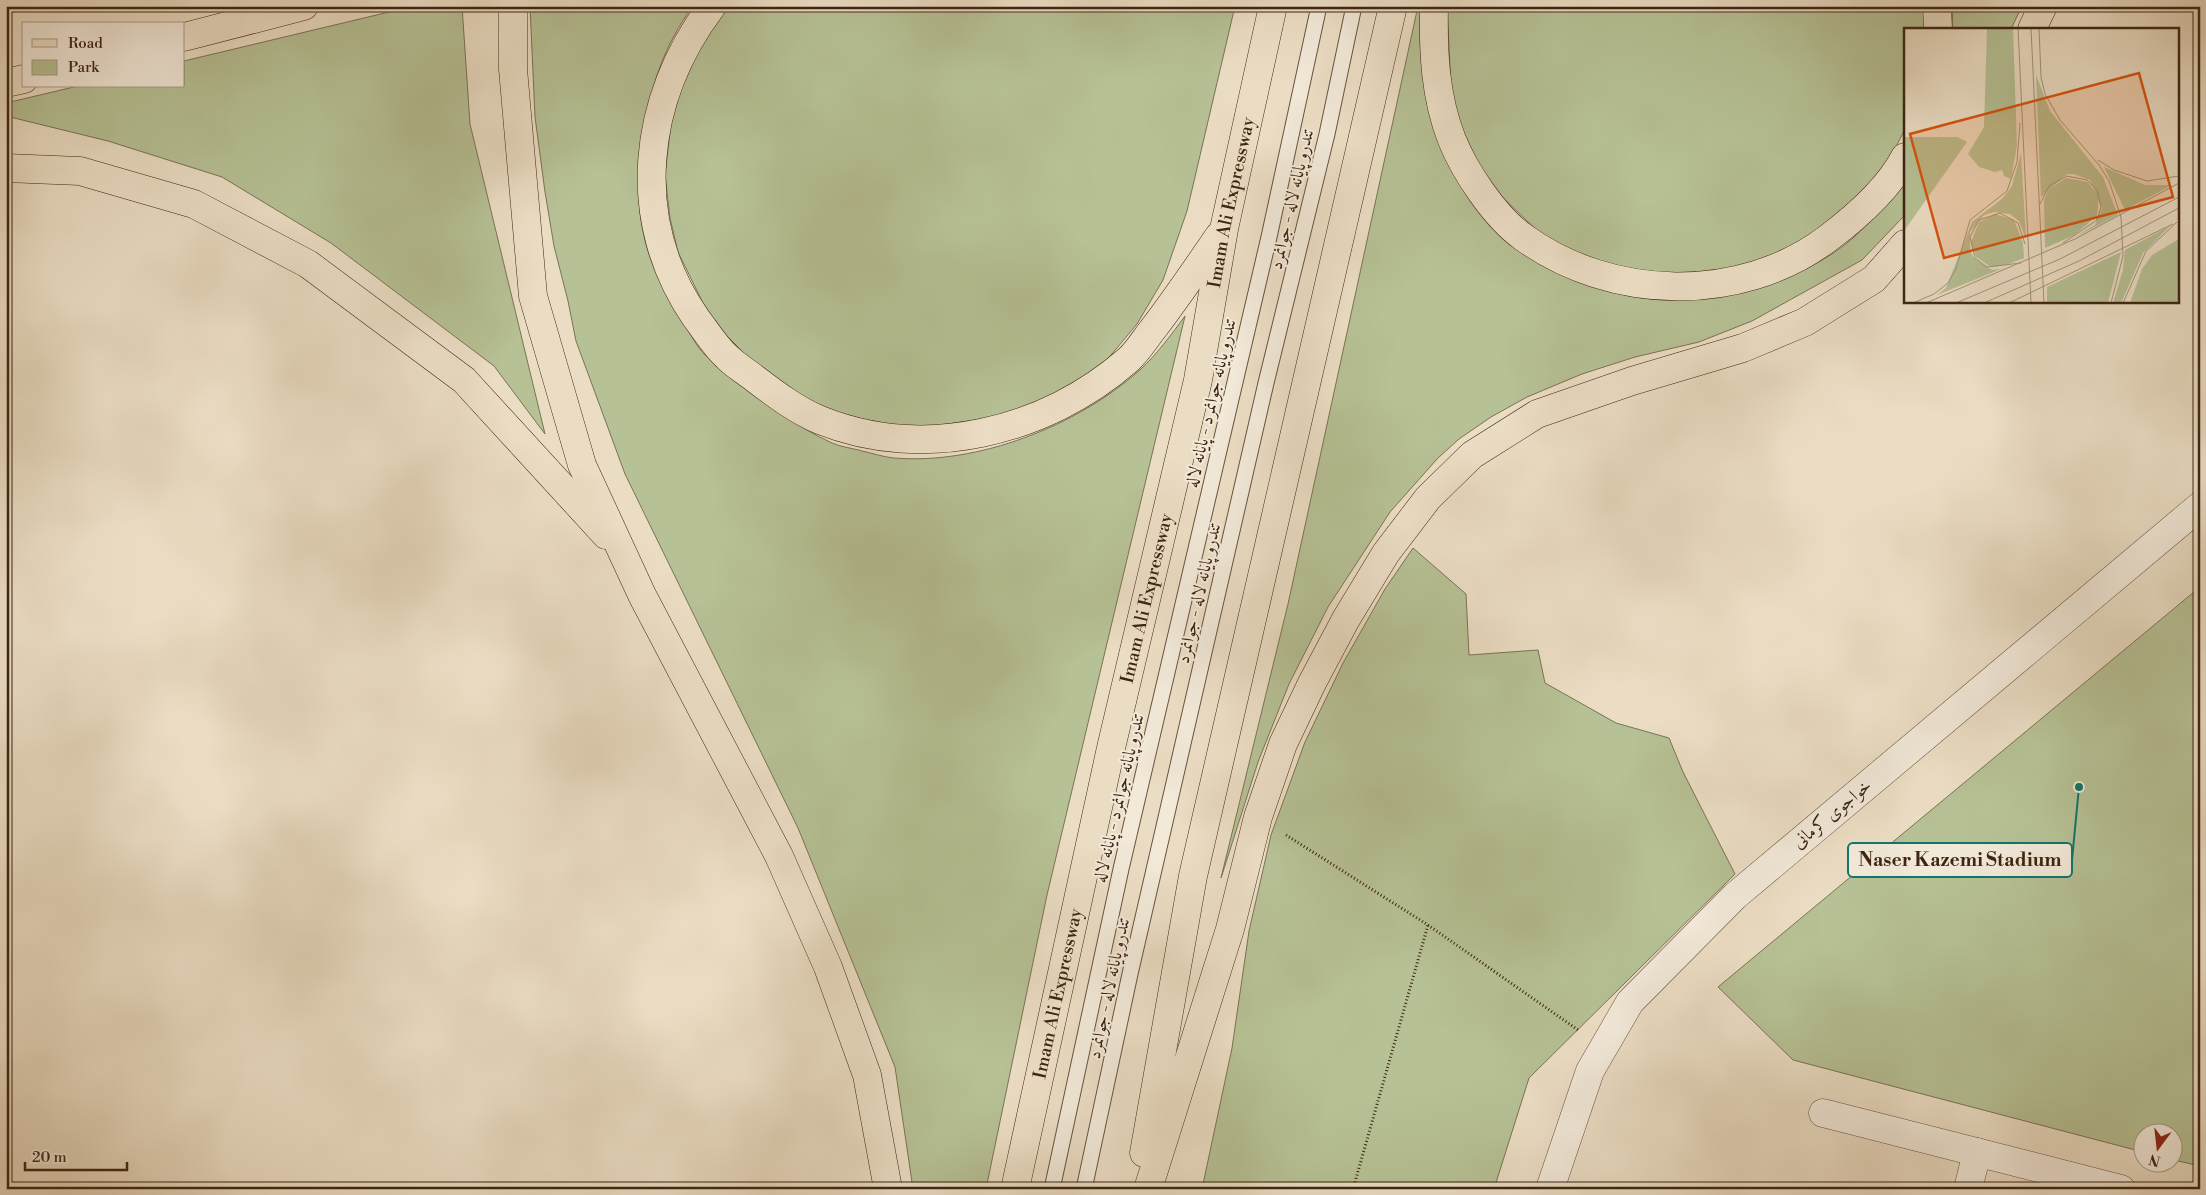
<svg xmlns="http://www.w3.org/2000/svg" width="2206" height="1195" font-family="'Libre Bodoni',Amiri,serif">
<rect width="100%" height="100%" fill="#ebddc4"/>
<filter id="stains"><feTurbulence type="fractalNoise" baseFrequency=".004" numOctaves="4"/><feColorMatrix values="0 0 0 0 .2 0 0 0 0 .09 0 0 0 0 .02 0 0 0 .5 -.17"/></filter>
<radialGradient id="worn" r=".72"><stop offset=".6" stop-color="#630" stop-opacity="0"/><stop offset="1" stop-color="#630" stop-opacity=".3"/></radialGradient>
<g fill="#b6c195" stroke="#7a7354">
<polygon points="414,6 462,6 470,124 545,434 494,366 331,243 222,177 108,141 6,116 6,103 78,86 184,86 184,61"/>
<path d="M530,6H693C664,45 650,88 643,136C632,208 641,257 681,319C688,330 695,344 704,354C715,365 729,374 741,383C769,406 797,427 830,442C840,447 852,448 862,451C872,453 883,457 894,458C978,465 1077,426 1140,370C1157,354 1171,335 1185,316L1047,895L986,1189H913L895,1067L798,828L625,474L576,341L568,301L554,246L545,192L535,117Z"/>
<polygon points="726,6 1235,6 1187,211 1163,280 1137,324 1106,361 1064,391 1011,415 911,429 835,413 793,394 764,373 723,332 703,303 678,252 670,218 665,175 671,124 682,85 697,51"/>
<path d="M1418,6H1421C1415,92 1438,172 1500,234C1511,245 1545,258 1560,266C1585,280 1611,294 1640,298C1708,307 1801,284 1853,238C1873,220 1889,200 1905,178V215L1862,260L1752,321L1699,342L1635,357L1582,374L1527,397L1491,417L1459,439L1438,458L1390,512L1328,607L1289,684L1258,762L1221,878L1288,604Z"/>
<polygon points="1447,6 1927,6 1927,29 1905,29 1905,129 1894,151 1875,179 1848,209 1804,242 1754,263 1694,275 1641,274 1583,256 1542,235 1500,195 1483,173 1459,122 1451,86"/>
<polygon points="1953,6 2022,6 2011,29 1952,29"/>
<polygon points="1413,548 1466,594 1469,655 1538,650 1545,683 1616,723 1669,738 1683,772 1735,874 1529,1078 1494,1189 1202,1189 1232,1048 1249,931 1271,835 1305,742 1343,663 1385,589"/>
<polygon points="2200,587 2200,1166 2174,1160 2174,1132 2144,1132 2143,1152 1793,1060 1718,987"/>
</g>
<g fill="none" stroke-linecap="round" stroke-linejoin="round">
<g stroke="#68533e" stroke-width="17">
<g id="lane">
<polyline points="1052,1189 1121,869 1269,237 1319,6"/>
<polyline points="1084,1189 1130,974 1266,383 1327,134 1354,6"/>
</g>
</g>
<g stroke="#68533e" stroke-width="29">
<g id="street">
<polyline points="1823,1113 2121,1189"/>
<polyline points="1550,1189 1590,1071 1630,1002 1735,896 2200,506"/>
<polyline points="1968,1189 1977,1152"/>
</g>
</g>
<g stroke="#3d2512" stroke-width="29">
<g id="primary">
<polyline points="184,37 304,6"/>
<polyline points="6,83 24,79"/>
</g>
</g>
<g stroke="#3d2512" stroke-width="29">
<g id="highway">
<polyline points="513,6 513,69 533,296 582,465 642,595 779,856 828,967 867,1075 888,1189"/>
<path d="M712,6C642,99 628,220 696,318C706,331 715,346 727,357C735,365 745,371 754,378C775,394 796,410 820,420C924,462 1046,432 1128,360C1138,351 1145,339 1153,329C1176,299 1197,268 1219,236"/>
<path d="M1434,6C1433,52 1435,97 1452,140C1465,172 1495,217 1523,237C1611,301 1740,304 1827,239C1855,218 1889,188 1905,157"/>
<polyline points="1937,6 1938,29"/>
<polyline points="2032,29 2043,6"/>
<polyline points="6,168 80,171 194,204 308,264 464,380 606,535"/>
<polyline points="1144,1153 1193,876 1393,6"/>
<path id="s1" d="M1015,1189L1111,748L1198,380L1224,229L1273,6"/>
<polyline points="1148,1189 1230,929 1258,817 1283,744 1312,683 1346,619 1386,553 1428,498 1472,455 1537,414 1632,381 1743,348 1805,322 1874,279 1905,244"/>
</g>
</g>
<g stroke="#3d2512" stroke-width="3" stroke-dasharray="1 2.5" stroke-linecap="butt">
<polyline points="1286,835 1428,925 1578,1030"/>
<polyline points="1353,1189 1428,925"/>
</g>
<use href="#lane" stroke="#f2e9d9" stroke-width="15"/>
<use href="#street" stroke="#f2e9d9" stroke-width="28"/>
<use href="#primary" stroke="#ebddc4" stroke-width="28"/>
<use href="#highway" stroke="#ebddc4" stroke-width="28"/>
</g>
<g text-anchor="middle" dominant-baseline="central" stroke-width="4" stroke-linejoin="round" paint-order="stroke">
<g font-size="18" fill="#3d2512" stroke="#f2e9d9">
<text transform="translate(1292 199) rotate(-77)">تندرو پایانه لاله - جوانمرد</text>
<text stroke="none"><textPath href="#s1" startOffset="1010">Imam Ali Expressway</textPath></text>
<text transform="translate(1211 403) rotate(-77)">تندرو پایانه جوانمرد - پایانه لاله</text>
<text transform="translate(1199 593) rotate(-77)">تندرو پایانه لاله - جوانمرد</text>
<text stroke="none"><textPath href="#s1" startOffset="605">Imam Ali Expressway</textPath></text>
<text transform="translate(1119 798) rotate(-77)">تندرو پایانه جوانمرد - پایانه لاله</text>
<text transform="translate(1832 814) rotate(-40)">خواجوی کرمانی</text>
<text transform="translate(1109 988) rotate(-78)">تندرو پایانه لاله - جوانمرد</text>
<text stroke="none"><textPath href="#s1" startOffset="200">Imam Ali Expressway</textPath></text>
</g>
</g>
<g transform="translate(1904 28)">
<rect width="275" height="275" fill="#ebddc4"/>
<path d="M83,0H109L113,118L107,151L100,148L98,142L91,144L75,139L64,126L80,99ZM132,47L146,83L199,149L214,187L171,209L191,197L198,180L186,152L170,146H163L137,169ZM0,109H53L63,114L0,203ZM117,125L122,211L115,193L106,186L90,184L80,187L66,204V223L70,230L88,242L97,241L33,267L42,260L68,194L99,170L108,158ZM200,139L241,157H268L221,182ZM162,150L184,154L195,169L193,188L170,207L141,220L140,172L144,162ZM91,186L110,192L119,215L120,230L102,237L87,239L72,229L67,214L75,194ZM266,198L239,225L217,275H209L219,242L221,222ZM275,211V275H226L238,241L248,227ZM217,224L204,275H143V259Z" fill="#b6c195"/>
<path fill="none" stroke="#a5937d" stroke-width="1" d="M114,0L127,275M127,0L140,275M135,0L137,49L141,66L156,92L195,137L205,153L217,189L219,228L207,275M194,132L210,142L243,153L275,148M136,176L145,158L163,148L183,152L193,162L197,179L193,192L159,215M117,235L83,239L71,230L66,209L75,192L96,185L114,195L121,216M9,275L30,266L44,255L52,241L66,192L103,163L113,134L116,95M22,275L171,211L275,155M52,275L156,231L275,169M80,275L175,233L275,180M105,275L269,196M219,275L242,223L273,194"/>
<path fill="#d7540d" fill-opacity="0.15" stroke="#d7540d" stroke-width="2.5" d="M235,45L269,169L40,230L6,106Z"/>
<rect width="275" height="275" fill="none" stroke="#3d2512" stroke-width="2.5"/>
</g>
<path fill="none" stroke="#0f766e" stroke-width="2" d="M2079 787L2072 860"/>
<circle fill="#0f766e" stroke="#f2e9d9" stroke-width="2" cx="2079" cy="787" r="5"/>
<rect fill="#f2e9d9" stroke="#0f766e" stroke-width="2" x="1848" y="843" width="224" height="34" rx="5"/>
<g font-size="19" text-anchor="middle" font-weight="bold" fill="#3d2512">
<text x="1960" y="866">Naser Kazemi Stadium</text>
</g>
<rect width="2206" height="1195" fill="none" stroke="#ebddc4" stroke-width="25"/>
<rect x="8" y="8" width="2191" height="1180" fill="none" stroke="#3d2512" stroke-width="2.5"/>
<rect x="12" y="12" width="2181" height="1170" fill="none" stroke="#3d2512"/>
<rect x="22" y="22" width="162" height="65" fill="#f2e9d9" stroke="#aa9b89"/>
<rect x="32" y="39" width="25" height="8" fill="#ebddc4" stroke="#aa9b89"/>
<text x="68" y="48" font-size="15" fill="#3d2512">Road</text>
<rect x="32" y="60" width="25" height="15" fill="#b6c195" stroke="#aa9b89"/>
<text x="68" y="72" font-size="15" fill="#3d2512">Park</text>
<g transform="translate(2158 1148) rotate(195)"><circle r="24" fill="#f2e9d9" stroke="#aa9b89"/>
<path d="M0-4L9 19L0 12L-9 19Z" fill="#8f2418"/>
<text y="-8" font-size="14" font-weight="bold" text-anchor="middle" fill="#3d2512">N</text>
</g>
<path d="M25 1162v8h102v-8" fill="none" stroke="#3d2512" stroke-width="2.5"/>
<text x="32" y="1162" font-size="15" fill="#3d2512" stroke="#f2e9d9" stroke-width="4" paint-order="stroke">20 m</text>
<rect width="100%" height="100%" filter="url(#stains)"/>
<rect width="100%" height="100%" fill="url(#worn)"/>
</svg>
